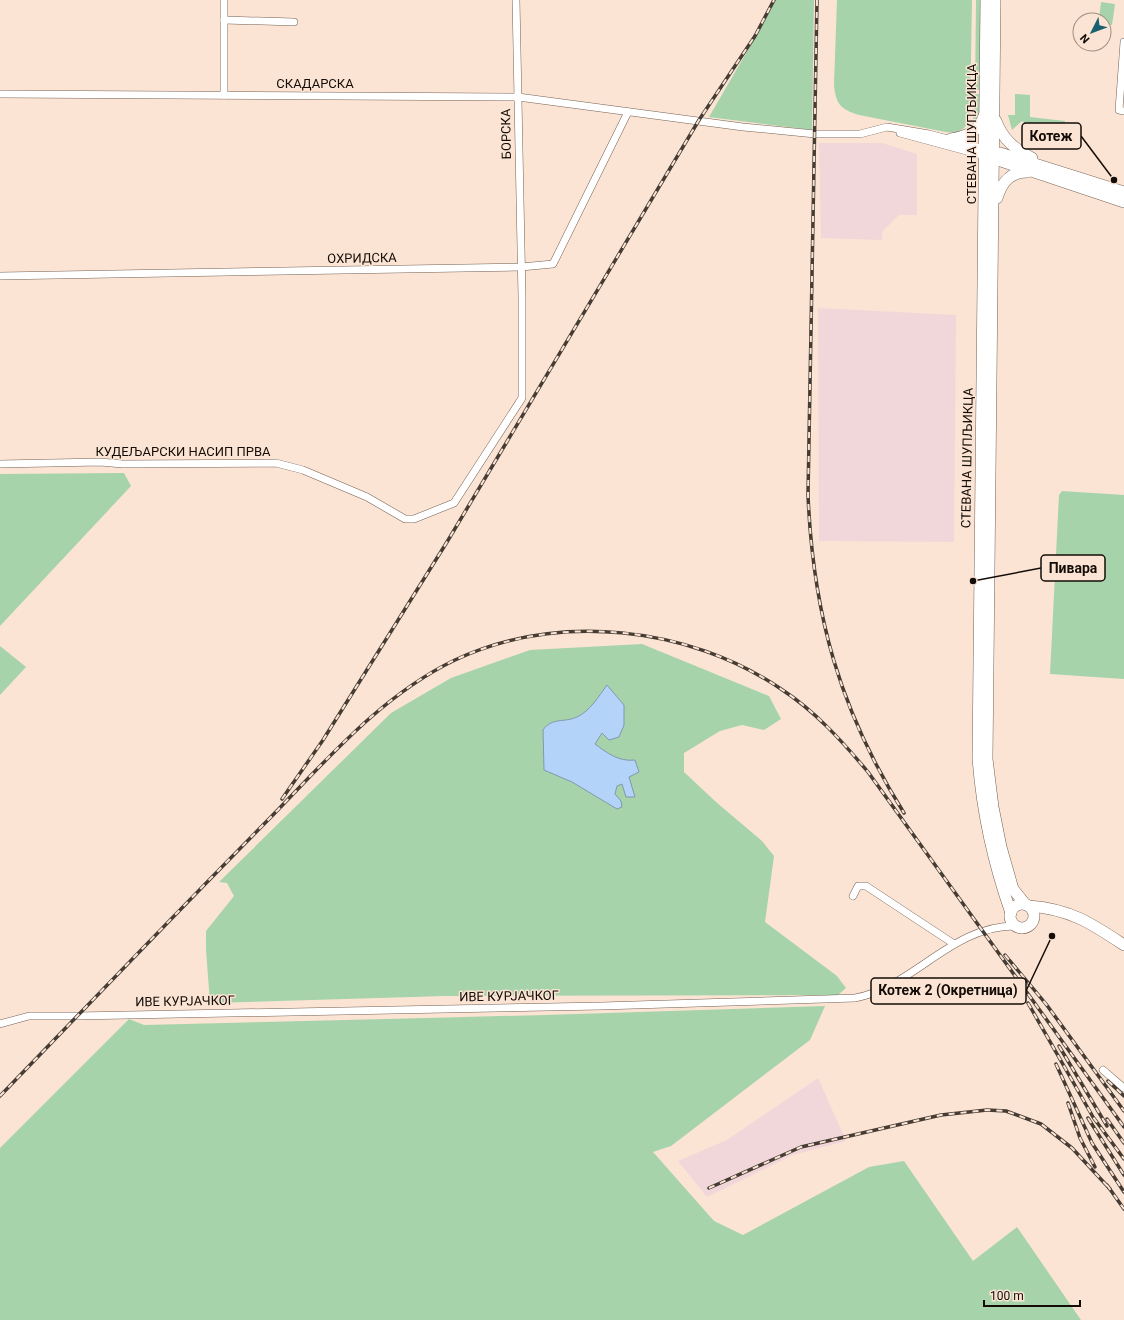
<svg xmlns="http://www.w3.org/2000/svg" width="1124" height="1320" font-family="Roboto,sans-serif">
<rect width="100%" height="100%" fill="#fbe4d4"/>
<g fill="#f2d7da">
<polygon points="819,143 882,143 917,154 917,215 899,215 882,232 882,240 821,238"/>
<polygon points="818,308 956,315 954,542 819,541"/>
<polygon points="818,1078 846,1141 793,1155 707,1197 678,1161 727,1140"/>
</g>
<g fill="#a6d3a9">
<polygon points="775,0 814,0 812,130 709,117 763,24"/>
<path d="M837,0H972L970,117C967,130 958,133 946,132L859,115C840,109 836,104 834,85Z"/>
<polygon points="976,0 982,0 980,90 975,90"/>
<polygon points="1101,2 1115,4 1112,25 1104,24 1104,20 1099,20"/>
<polygon points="975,94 980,94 979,117 975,121 973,120"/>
<path d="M1015,94L1030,95V117L1065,121L1062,136C1048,133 1033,131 1022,121L1012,130L1008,115H1015Z"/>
<polygon points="124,473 131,486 0,626 0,474"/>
<polygon points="1062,491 1124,495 1124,679 1050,674 1059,495"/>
<polygon points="642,644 769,696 781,719 764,730 742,725 720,731 684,753 684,772 716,802 762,841 774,856 765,922 837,976 846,988 838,995 445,996 210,1003 206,950 206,931 234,896 227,883 219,882 391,713 451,678 530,650"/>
<polygon points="0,646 26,667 0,695"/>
<polygon points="825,1006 810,1040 671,1146 653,1152 714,1221 743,1235 869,1167 904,1161 973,1261 1017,1227 1081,1320 0,1320 0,1148 129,1019 144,1025 545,1015"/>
</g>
<path fill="#b4d3f8" stroke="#8497b0" d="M607,685L624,705V725L619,737L609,740L602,733L595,744C607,753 619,762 635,760L639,772L629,777L635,797H626L622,784L617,786L615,794L621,801L622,807L617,809L572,782L544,770L543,730C552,717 564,723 577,717C590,711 599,696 607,685Z"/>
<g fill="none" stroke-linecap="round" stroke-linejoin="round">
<g stroke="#756153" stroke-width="8">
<g id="minor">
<polyline points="224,0 224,95"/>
<polyline points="224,20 294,22"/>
<polyline points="1124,42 1119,110 1124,111"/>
<polyline points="0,94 518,97 743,127 815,134 860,134 887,127 929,134 985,149"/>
<polyline points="900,133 985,156"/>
<polyline points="0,276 521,267 553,264 628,112"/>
<polyline points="0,464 100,462 123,464 276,463 303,470 367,497 405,519 414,519 454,503 522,398 522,297 516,0"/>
<polyline points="853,896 858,886 866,886 954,944"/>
<path d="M0,1024L29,1016H77L602,1006L855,998C914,987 952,925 1016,926"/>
<polyline points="1103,1070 1124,1088"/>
</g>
</g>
<g stroke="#756153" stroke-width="12">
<g id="secondary">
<path d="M986,0L978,758C982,812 993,862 1011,913"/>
<polyline points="995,0 987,759 993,807 1001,847 1013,889 1025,904"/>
<path d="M996,121C1003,140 1015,149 1032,158"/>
<path d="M951,139C966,136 979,132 984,116"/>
<polyline points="1000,153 1124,192"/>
<polyline points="989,157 1124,202"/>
<path d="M997,198C1002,182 1010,172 1027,172"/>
<circle cx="1022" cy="916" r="12"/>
<path d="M1029,906C1070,909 1091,923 1124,945"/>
</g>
</g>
<use href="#minor" stroke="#fff" stroke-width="7"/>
<use href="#secondary" stroke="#fff" stroke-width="11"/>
<g stroke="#463c34" stroke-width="3.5">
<g id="rail">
<path d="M817,0L808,495C813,615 840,711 904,813"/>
<polyline points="282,799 323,740 447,542 699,120 755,36 774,0"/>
<polyline points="1005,955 1046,1004 1124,1111"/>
<polyline points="1028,1003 1093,1117 1124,1159"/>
<polyline points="1059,1046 1107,1126"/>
<polyline points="1056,1064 1092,1143 1124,1192"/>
<polyline points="1108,1081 1124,1096"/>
<path d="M0,1096C89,1004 178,911 268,820C325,762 380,696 455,660C558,612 688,626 781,689C815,711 842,741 868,772L1124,1127"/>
<polyline points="1068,1103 1080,1138 1095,1167"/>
<polyline points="1088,1118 1124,1175"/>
<polyline points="1107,1119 1124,1143"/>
<polyline points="1107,1185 1124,1209"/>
<polyline points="709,1188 801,1147 941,1115 987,1110 1006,1111 1041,1124 1072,1148 1110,1189"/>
</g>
</g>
<use href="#rail" stroke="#fbe4d4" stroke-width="2" stroke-dasharray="6" stroke-linecap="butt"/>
</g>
<g text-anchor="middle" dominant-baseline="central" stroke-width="3" stroke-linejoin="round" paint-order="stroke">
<g font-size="13" fill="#130c07" stroke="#fbe4d4">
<text x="315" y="83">СКАДАРСКА</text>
<text transform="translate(506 134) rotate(-91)">БОРСКА</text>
<text transform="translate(971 134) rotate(-90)">СТЕВАНА ШУПЉИКЦА</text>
<text transform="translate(362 258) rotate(-1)">ОХРИДСКА</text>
<text x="183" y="451">КУДЕЉАРСКИ НАСИП ПРВА</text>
<text transform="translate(967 458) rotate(-89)">СТЕВАНА ШУПЉИКЦА</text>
<text transform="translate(509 996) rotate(-1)">ИВЕ КУРЈАЧКОГ</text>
<text transform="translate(185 1001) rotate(-1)">ИВЕ КУРЈАЧКОГ</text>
</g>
</g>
<path fill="none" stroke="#130c07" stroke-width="1.5" d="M1114 180L1081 136M973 581L1041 568M1052 936L1026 991"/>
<g fill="#130c07" stroke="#fbe4d4" stroke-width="1.5">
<circle cx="1114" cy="180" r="4"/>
<circle cx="973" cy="581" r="4"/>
<circle cx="1052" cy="936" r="4"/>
</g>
<g fill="#fbe4d4" stroke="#130c07" stroke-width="1.5">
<rect x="1022" y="123" width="59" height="26" rx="4"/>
<rect x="1041" y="555" width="64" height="26" rx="4"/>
<rect x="871" y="978" width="155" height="26" rx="4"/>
</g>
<g font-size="14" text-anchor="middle" font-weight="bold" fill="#130c07">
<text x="1051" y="141">Котеж</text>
<text x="1073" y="573">Пивара</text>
<text x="948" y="995">Котеж 2 (Окретница)</text>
</g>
<g transform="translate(1092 32) rotate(228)"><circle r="19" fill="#fbe4d4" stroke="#9e8e82"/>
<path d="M0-3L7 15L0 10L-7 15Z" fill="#196071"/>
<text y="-6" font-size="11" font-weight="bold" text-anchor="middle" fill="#130c07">N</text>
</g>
<path d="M984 1300v6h96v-6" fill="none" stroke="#130c07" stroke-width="2"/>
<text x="990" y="1300" font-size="12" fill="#130c07" stroke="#fbe4d4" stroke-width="3" paint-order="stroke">100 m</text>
</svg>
